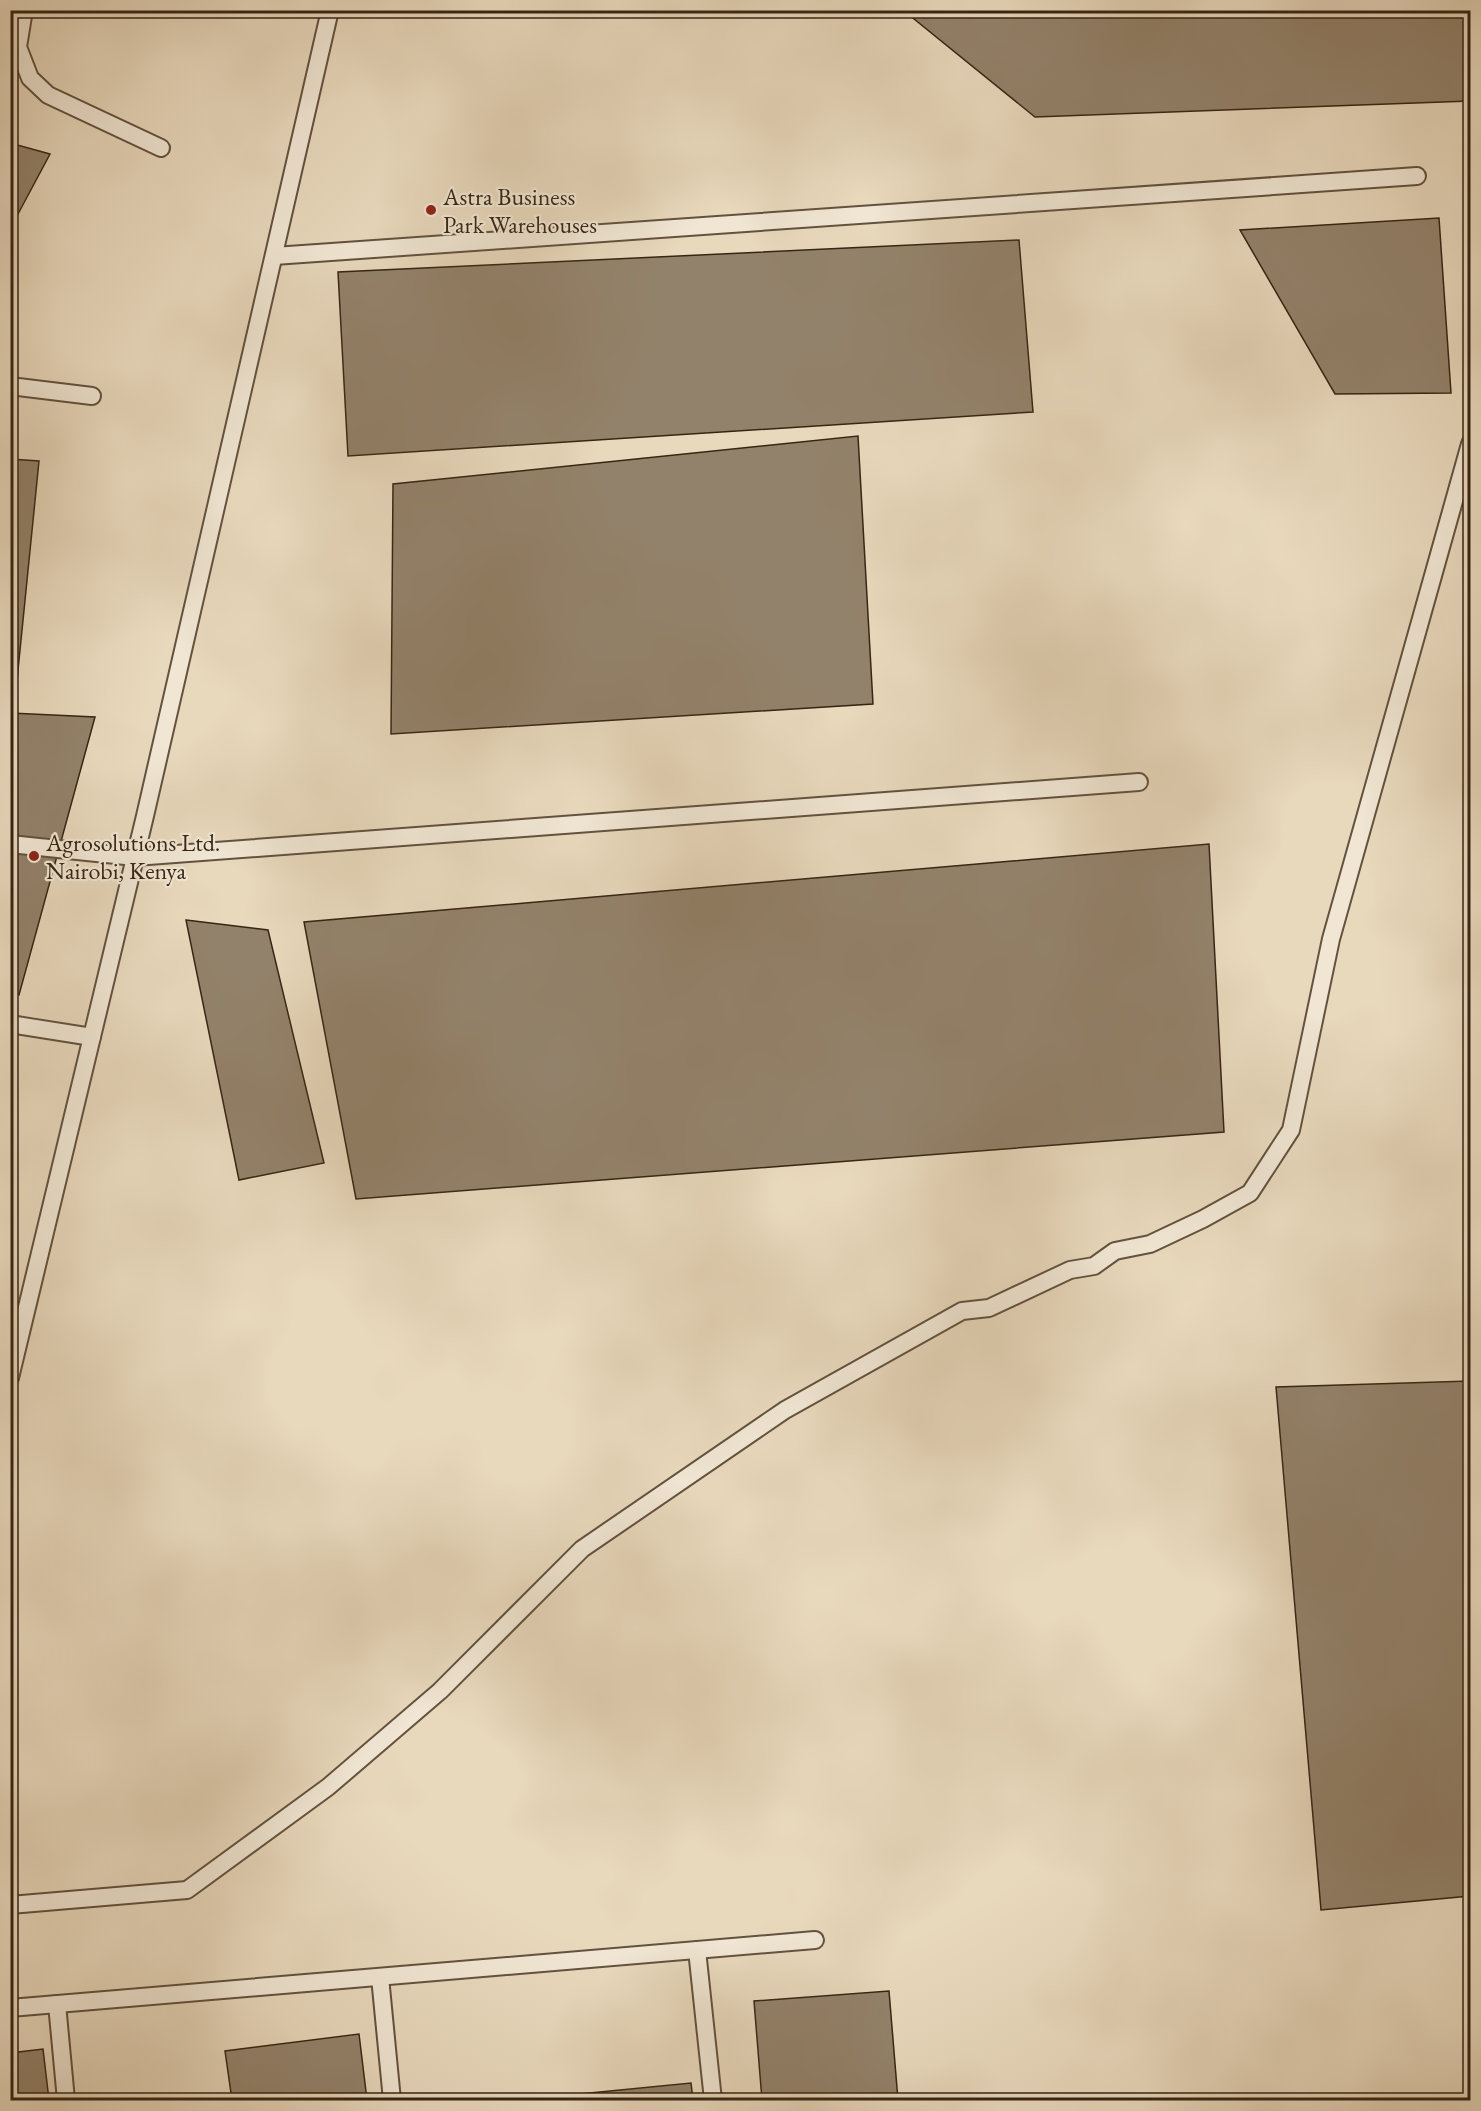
<svg xmlns="http://www.w3.org/2000/svg" width="1481" height="2111" font-family="'EB Garamond',serif">
<rect width="100%" height="100%" fill="#e8d8bc"/>
<filter id="stains"><feTurbulence type="fractalNoise" baseFrequency=".00333" numOctaves="4"/><feColorMatrix values="0 0 0 0 .2 0 0 0 0 .09 0 0 0 0 .02 0 0 0 .5 -.17"/></filter>
<radialGradient id="worn" r=".72"><stop offset=".6" stop-color="#630" stop-opacity="0"/><stop offset="1" stop-color="#630" stop-opacity=".3"/></radialGradient>
<g fill="#93826b" stroke="#372514" stroke-width="1.5">
<polygon points="903,10 1470,10 1470,101 1035,117"/>
<polygon points="10,143 50,154 10,229"/>
<polygon points="1439,218 1451,393 1335,394 1240,230"/>
<polygon points="1019,240 1033,412 348,456 338,272"/>
<polygon points="858,436 873,704 391,734 393,484"/>
<polygon points="10,459 39,461 16,690 10,689"/>
<polygon points="10,713 95,717 19,995 10,994"/>
<polygon points="1209,844 1224,1132 356,1199 304,922"/>
<polygon points="186,920 268,930 324,1163 239,1180"/>
<polygon points="1470,1381 1470,1896 1321,1910 1276,1387"/>
<polygon points="889,1991 898,2100 762,2100 754,2001"/>
<polygon points="359,2034 367,2100 232,2100 225,2051"/>
<polygon points="43,2049 49,2100 10,2100 10,2053"/>
<polygon points="691,2083 693,2100 518,2100"/>
</g>
<g fill="none" stroke-linecap="round" stroke-linejoin="round">
<g stroke="#63523e" stroke-width="20">
<g id="lane">
<polyline points="24,10 18,47 30,78 48,95 161,148"/>
<polyline points="274,256 1417,176"/>
<polyline points="10,386 92,396"/>
<polyline points="10,844 135,857 1139,782"/>
<polyline points="10,1024 92,1037"/>
<polyline points="10,1378 145,816 330,10"/>
<polyline points="10,1905 187,1890 328,1787 440,1691 582,1549 785,1410 962,1311 989,1308 1070,1270 1094,1266 1115,1251 1150,1244 1203,1219 1250,1193 1291,1130 1331,939 1470,444"/>
<polyline points="697,1950 713,2100"/>
<polyline points="380,1977 392,2100"/>
<polyline points="57,2004 66,2100"/>
<polyline points="10,2008 815,1940"/>
</g>
</g>
<use href="#lane" stroke="#f0e6d3" stroke-width="16"/>
</g>
<g fill="#8f2418" stroke="#f0e6d3" stroke-width="2">
<circle cx="431" cy="210" r="6"/>
<circle cx="34" cy="856" r="6"/>
</g>
<g text-anchor="middle" dominant-baseline="central" stroke-width="4.5" stroke-linejoin="round" paint-order="stroke">
<g font-size="24" fill="#372514" stroke="#f0e6d3" text-anchor="start">
<text x="443" y="196">Astra Business<tspan x="443" dy="28">Park Warehouses</tspan></text>
<text x="46" y="842">Agrosolutions Ltd.<tspan x="46" dy="28">Nairobi, Kenya</tspan></text>
</g>
</g>
<rect width="1481" height="2111" fill="none" stroke="#e8d8bc" stroke-width="36"/>
<rect x="12" y="12" width="1457" height="2087" fill="none" stroke="#372514" stroke-width="3"/>
<rect x="18" y="18" width="1445" height="2075" fill="none" stroke="#372514" stroke-width="1.5"/>
<rect width="100%" height="100%" filter="url(#stains)"/>
<rect width="100%" height="100%" fill="url(#worn)"/>
</svg>
